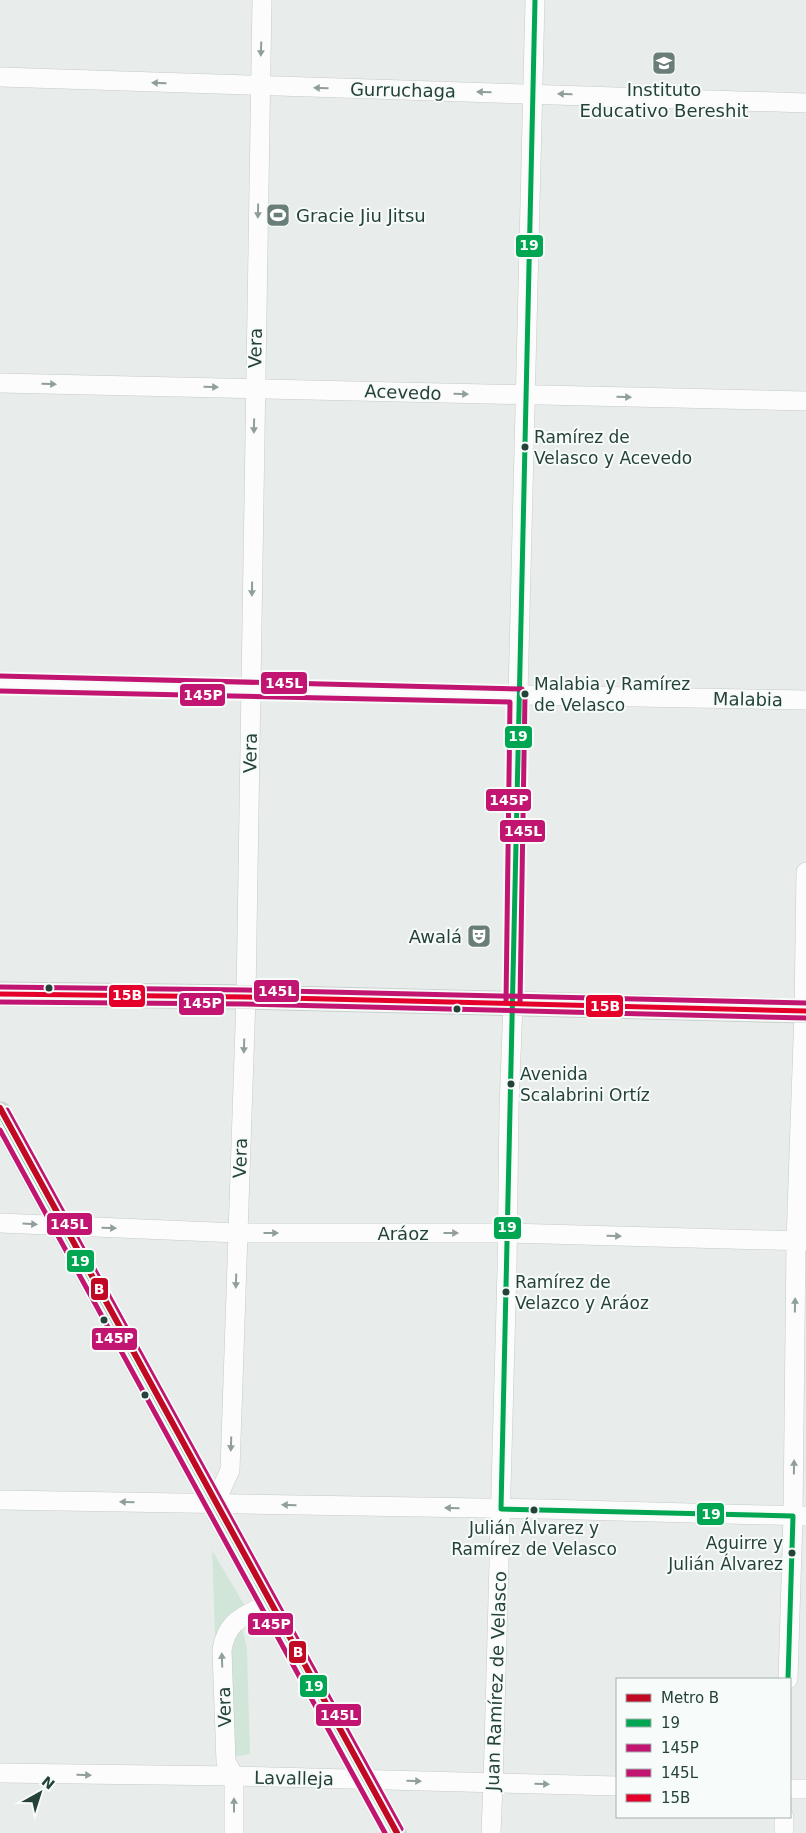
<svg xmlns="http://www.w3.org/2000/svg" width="806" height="1833" font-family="'DejaVu Sans',sans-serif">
<rect width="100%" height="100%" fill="#e8edeb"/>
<g fill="#d1e6d8">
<polygon points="212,1550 246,1608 230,1618 215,1636"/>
<polygon points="242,1627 247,1649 250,1754 230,1757 228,1645"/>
</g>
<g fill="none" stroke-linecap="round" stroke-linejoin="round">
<g stroke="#c5cac8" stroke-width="20">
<g id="minor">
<path d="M0,77C269,87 537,93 806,103"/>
<polyline points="0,383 806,401"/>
<polyline points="0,683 251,690 806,700"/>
<polyline points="0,1223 238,1233 506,1233 806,1241"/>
<polyline points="0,1500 543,1509 806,1516"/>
<polyline points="215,1503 230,1470 246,997 262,0"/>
<polyline points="788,1679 793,1516 796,1241 804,1011 806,872"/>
<polyline points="0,1773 234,1776 617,1786"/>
<polyline points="790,1789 806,1789"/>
<polyline points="784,1817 784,1833"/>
<path d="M234,1833V1776L226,1762L222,1650C227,1619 244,1617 269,1603"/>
<polyline points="491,1833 493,1784 507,1269 509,1109 513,1003 518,695 535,0"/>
</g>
</g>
<g stroke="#c3ccc9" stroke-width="25">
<g id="major">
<polyline points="0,994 246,997 806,1011"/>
<polyline points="0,1114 394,1833"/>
</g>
</g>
<use href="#minor" stroke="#fcfcfc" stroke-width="19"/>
<use href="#major" stroke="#cfd7d5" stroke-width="24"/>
<g stroke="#f7fbf9" stroke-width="9">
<g id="bus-1">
<polyline points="535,0 501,1509 793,1516 788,1679"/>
<polyline points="0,1114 394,1833"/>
</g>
</g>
<g stroke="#f7fbf9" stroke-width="9">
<g id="bus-2">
<polyline points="0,691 510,702 506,1003"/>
<polyline points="0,1002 246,1004 806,1018"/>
<polyline points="0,1130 385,1833"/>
</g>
</g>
<g stroke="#f7fbf9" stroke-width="9">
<g id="bus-3">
<polyline points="0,676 522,689 525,695 520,1003"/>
<polyline points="0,987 246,990 806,1003"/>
<polyline points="7,1110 401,1829"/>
</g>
</g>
<g stroke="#f7fbf9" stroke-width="9">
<polyline id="bus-4" points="0,994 246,997 806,1011"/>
</g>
<use href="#bus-1" stroke="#00a651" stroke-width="5"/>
<use href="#bus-2" stroke="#c11571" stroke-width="5"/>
<use href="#bus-3" stroke="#c11571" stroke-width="5"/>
<use href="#bus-4" stroke="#e4002b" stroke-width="5"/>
<g stroke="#f7fbf9" stroke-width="10">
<polyline id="metro-1" points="0,1108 397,1833"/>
</g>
<use href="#metro-1" stroke="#c20924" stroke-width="6"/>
</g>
<defs><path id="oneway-solid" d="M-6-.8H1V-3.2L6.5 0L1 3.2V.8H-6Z" transform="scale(1.25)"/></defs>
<g fill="#909f9b">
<use href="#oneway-solid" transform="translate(261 49) rotate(92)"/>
<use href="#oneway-solid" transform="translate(159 83) rotate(-178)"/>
<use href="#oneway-solid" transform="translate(321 88) rotate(-179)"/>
<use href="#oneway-solid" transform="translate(484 92) rotate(-179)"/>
<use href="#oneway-solid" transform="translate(565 94) rotate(-178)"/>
<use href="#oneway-solid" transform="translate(258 211) rotate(91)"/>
<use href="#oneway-solid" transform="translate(49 384) rotate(1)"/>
<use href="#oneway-solid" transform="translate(211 387) rotate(1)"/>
<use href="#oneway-solid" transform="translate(461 394) rotate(2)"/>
<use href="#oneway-solid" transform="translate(624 397) rotate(1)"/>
<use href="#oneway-solid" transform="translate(254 426) rotate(91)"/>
<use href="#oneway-solid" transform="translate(252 589) rotate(91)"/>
<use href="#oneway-solid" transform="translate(244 1046) rotate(92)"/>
<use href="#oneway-solid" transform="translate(30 1224) rotate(3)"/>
<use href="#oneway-solid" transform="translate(109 1228) rotate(2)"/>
<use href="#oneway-solid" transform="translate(271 1233)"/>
<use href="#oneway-solid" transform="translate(451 1233)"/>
<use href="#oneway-solid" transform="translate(614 1236) rotate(2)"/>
<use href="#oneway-solid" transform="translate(236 1281) rotate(92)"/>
<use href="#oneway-solid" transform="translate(795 1305) rotate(-89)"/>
<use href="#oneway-solid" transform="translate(231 1444) rotate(92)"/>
<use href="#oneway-solid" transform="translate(794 1467) rotate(-89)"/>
<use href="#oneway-solid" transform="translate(127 1502) rotate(-179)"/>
<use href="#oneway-solid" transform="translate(289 1505) rotate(-179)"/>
<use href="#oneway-solid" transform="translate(452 1508) rotate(-179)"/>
<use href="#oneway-solid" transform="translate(222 1660) rotate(-92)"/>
<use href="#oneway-solid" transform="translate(84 1775) rotate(1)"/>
<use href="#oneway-solid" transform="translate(414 1781) rotate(2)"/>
<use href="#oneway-solid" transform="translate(542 1784) rotate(1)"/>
<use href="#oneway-solid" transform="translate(234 1805) rotate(-90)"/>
</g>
<defs>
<g id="school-square" transform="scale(1.25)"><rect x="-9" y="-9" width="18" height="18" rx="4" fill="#697e78" stroke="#f7fbf9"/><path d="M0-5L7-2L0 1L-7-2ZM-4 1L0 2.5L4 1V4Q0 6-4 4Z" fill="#fff"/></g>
<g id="stadium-square" transform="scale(1.25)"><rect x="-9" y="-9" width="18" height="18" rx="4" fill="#697e78" stroke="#f7fbf9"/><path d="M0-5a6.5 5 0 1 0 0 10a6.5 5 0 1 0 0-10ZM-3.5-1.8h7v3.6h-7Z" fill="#fff"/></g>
<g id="theatre-square" transform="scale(1.25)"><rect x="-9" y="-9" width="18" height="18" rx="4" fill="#697e78" stroke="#f7fbf9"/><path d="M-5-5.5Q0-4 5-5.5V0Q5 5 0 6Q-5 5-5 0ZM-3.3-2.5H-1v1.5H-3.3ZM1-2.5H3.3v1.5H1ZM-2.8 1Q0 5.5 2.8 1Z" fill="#fff"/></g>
</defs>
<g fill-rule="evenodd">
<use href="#school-square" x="664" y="63"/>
<use href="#stadium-square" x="278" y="215"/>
<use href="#theatre-square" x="479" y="936"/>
</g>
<g fill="#24423a" stroke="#f7fbf9" stroke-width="2">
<circle cx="525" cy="447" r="4.5"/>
<circle cx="525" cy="694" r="4.5"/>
<circle cx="49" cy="988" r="4.5"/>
<circle cx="457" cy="1009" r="4.5"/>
<circle cx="511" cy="1084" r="4.5"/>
<circle cx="506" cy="1292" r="4.5"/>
<circle cx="104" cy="1320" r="4.5"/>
<circle cx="145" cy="1395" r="4.5"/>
<circle cx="534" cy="1510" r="4.5"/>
<circle cx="792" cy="1553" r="4.5"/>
</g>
<g text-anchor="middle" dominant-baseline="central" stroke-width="4" stroke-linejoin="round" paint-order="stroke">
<g font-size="17" fill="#24423a" stroke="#f7fbf9" text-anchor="start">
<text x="534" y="437">Ramírez de<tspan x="534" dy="21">Velasco y Acevedo</tspan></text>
<text x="534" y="684">Malabia y Ramírez<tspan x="534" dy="21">de Velasco</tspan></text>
<text x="520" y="1074">Avenida<tspan x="520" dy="21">Scalabrini Ortíz</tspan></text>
<text x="515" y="1282">Ramírez de<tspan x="515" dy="21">Velazco y Aráoz</tspan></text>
<text x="534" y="1528" text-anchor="middle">Julián Álvarez y<tspan x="534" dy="21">Ramírez de Velasco</tspan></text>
<text x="783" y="1543" text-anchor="end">Aguirre y<tspan x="783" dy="21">Julián Álvarez</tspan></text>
</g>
<g font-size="18" fill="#24423a" stroke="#f7fbf9">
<text x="664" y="89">Instituto<tspan x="664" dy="21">Educativo Bereshit</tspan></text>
<text x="296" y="215" text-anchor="start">Gracie Jiu Jitsu</text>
<text x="462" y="936" text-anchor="end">Awalá</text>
</g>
<g font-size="18" fill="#24423a" stroke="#f7fbf9">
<text transform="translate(403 90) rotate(1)">Gurruchaga</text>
<text transform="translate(255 348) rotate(-89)">Vera</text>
<text transform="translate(403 392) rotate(2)">Acevedo</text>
<text transform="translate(748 699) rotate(1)">Malabia</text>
<text transform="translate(250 753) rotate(-89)">Vera</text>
<text transform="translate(240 1158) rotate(-88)">Vera</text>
<text x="403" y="1233">Aráoz</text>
<text transform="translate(496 1681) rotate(-88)">Juan Ramírez de Velasco</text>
<text transform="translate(224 1707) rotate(-92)">Vera</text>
<text transform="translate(294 1778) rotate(1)">Lavalleja</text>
</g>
</g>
<g stroke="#f7fbf9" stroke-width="2">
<rect x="515" y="234" width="29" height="24" rx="5" fill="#00a651"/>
<rect x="260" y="671" width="48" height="24" rx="5" fill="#c11571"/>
<rect x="179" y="683" width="47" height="24" rx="5" fill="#c11571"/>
<rect x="504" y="725" width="29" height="24" rx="5" fill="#00a651"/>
<rect x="485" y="788" width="47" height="24" rx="5" fill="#c11571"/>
<rect x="499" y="819" width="47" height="24" rx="5" fill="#c11571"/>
<rect x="253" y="979" width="47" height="24" rx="5" fill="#c11571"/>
<rect x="108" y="984" width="38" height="24" rx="5" fill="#e4002b"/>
<rect x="178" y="992" width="47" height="24" rx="5" fill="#c11571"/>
<rect x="585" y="994" width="39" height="24" rx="5" fill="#e4002b"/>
<rect x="46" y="1212" width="47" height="24" rx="5" fill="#c11571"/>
<rect x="493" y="1216" width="29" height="24" rx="5" fill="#00a651"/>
<rect x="66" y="1249" width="29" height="24" rx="5" fill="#00a651"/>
<rect x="90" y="1277" width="19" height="24" rx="5" fill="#c20924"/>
<rect x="91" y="1327" width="47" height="24" rx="5" fill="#c11571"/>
<rect x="696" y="1502" width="29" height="24" rx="5" fill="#00a651"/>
<rect x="247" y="1612" width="47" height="24" rx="5" fill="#c11571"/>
<rect x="288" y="1640" width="19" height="24" rx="5" fill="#c20924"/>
<rect x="299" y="1674" width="29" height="24" rx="5" fill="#00a651"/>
<rect x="315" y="1703" width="47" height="24" rx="5" fill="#c11571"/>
</g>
<g font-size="14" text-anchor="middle" font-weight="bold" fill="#fff">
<text x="529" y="250">19</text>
<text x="284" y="688">145L</text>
<text x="203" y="700">145P</text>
<text x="518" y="741">19</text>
<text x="509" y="805">145P</text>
<text x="523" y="836">145L</text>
<text x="277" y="996">145L</text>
<text x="127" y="1000">15B</text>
<text x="202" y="1008">145P</text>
<text x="605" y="1011">15B</text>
<text x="69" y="1229">145L</text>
<text x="507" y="1232">19</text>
<text x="80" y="1266">19</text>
<text x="99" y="1294">B</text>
<text x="114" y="1343">145P</text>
<text x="711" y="1519">19</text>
<text x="271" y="1629">145P</text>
<text x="298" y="1657">B</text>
<text x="314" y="1691">19</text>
<text x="339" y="1720">145L</text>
</g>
<rect x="616" y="1678" width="175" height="140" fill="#f7fbf9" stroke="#a3b1ad"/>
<rect x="626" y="1694" width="25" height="8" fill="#c20924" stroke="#a3b1ad"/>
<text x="661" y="1703" font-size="15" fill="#24423a">Metro B</text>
<rect x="626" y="1719" width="25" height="8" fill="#00a651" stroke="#a3b1ad"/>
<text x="661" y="1728" font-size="15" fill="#24423a">19</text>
<rect x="626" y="1744" width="25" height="8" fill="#c11571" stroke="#a3b1ad"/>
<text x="661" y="1753" font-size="15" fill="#24423a">145P</text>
<rect x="626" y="1769" width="25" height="8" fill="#c11571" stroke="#a3b1ad"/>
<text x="661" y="1778" font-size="15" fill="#24423a">145L</text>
<rect x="626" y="1794" width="25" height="8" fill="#e4002b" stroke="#a3b1ad"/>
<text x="661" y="1803" font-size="15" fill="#24423a">15B</text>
<g transform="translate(40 1793) rotate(39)" stroke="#f7fbf9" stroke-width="4" paint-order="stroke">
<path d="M0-4L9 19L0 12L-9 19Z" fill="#24423a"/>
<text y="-8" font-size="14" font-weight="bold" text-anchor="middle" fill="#24423a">N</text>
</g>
</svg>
